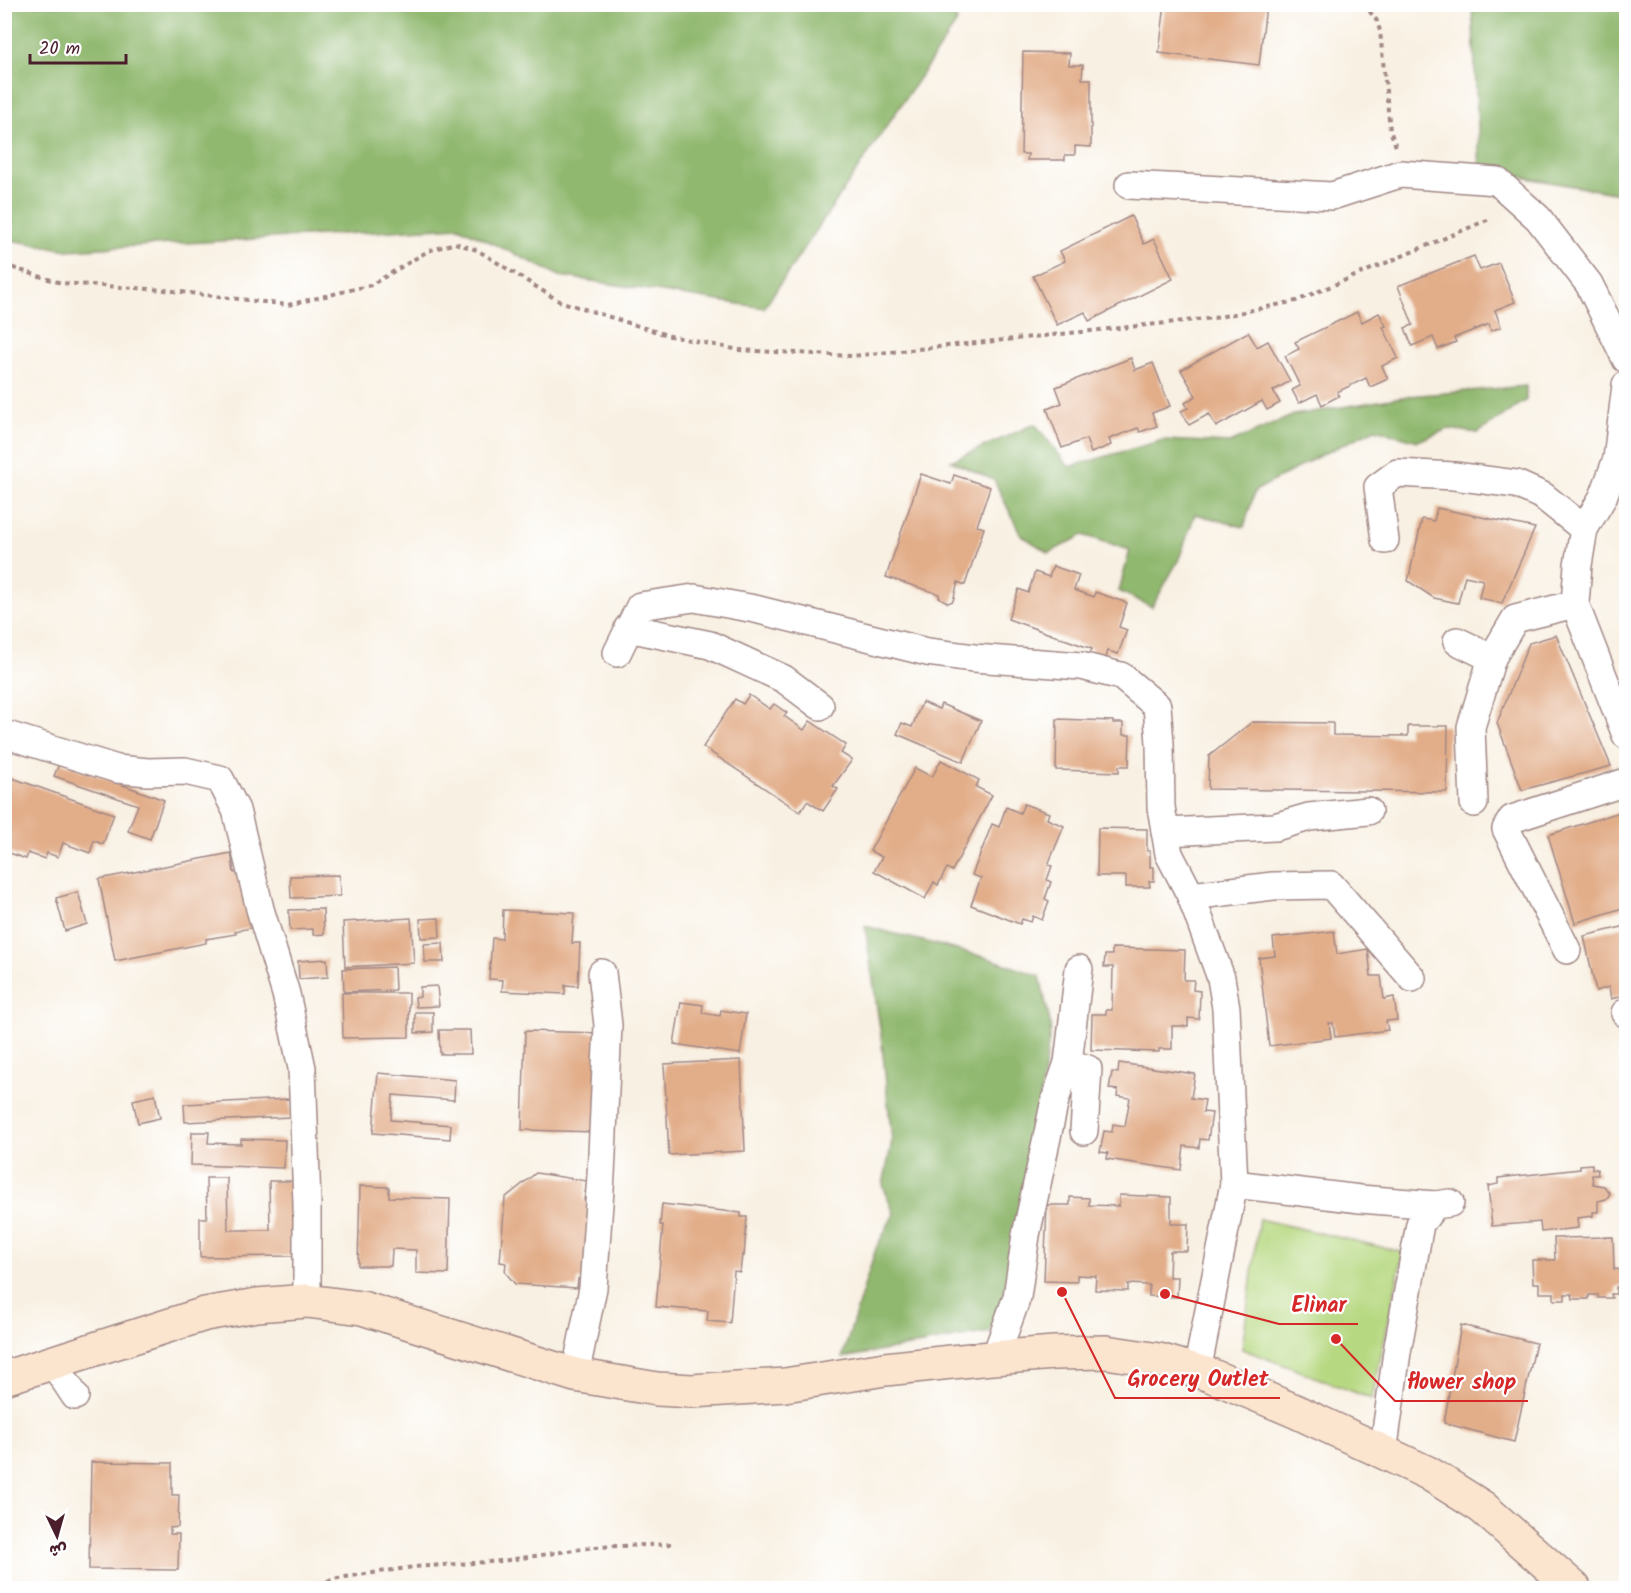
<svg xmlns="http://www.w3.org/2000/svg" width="1631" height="1593" font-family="Kalam,'Playpen Sans Arabic',sans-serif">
<rect width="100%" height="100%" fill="#fff"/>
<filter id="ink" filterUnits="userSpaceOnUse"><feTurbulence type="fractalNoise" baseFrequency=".0167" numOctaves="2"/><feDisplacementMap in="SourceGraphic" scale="12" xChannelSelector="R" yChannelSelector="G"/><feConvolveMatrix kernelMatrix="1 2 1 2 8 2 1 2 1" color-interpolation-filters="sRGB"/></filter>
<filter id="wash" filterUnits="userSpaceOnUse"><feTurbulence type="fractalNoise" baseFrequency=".008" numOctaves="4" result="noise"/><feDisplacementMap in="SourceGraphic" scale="24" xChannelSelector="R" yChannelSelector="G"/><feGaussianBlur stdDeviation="1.35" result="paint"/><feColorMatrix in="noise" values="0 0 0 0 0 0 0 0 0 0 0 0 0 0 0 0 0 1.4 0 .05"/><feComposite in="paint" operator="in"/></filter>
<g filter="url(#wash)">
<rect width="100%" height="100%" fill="#f8f0e2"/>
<polygon fill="#b6d880" stroke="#807c56" stroke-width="1.5" points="1259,1219 1403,1252 1372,1399 1242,1349"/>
<g fill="#90b86e" stroke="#6d6c4c" stroke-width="1.5">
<polygon points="951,5 957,22 764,308 560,276 459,227 68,250 5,239 5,5"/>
<polygon points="1472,5 1626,5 1626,195 1480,170"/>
<polygon points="1526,386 1526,400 1478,433 1448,429 1418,441 1375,429 1319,456 1255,491 1244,527 1195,514 1179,559 1152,607 1119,591 1130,550 1083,535 1049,553 1021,535 994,480 951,461 1035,424 1069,467 1163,440 1230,443 1294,415 1409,396"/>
<polygon points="865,926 988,958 1040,976 1051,1027 1035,1128 1003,1302 989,1332 842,1358 876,1248 894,1214 883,1185 892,1141 881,1035"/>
</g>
<g id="blocks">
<g fill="#e2ad89">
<polygon points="1165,4 1266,6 1259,65 1159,53"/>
<polygon points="1023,52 1070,53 1069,65 1083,65 1082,79 1091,79 1091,147 1075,146 1075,155 1065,155 1065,160 1027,160 1028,154 1021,154"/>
<polygon points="1131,216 1144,244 1154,239 1173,279 1089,321 1085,312 1057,325 1033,276 1065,261 1060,251"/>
<polygon points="1474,256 1480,270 1499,263 1515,302 1495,310 1501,327 1491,331 1489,324 1454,338 1456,342 1438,349 1433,337 1412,346 1405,328 1413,325 1398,286"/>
<polygon points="1357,312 1362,322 1379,313 1386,326 1383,327 1398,358 1382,366 1388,379 1370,387 1366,378 1337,392 1339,396 1322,405 1317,394 1299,403 1292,390 1300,386 1285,356 1299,349 1295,342"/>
<polygon points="1248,332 1257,347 1268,341 1290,381 1273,391 1280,403 1267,410 1262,401 1216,427 1209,414 1189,425 1181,411 1188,408 1185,403 1196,396 1181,370"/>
<polygon points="1131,358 1135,370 1153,363 1170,406 1152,413 1157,426 1140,432 1138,428 1109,439 1111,445 1091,453 1086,439 1062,448 1047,409 1062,403 1056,387"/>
<polygon points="921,474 951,484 954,475 990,487 977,526 984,528 965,585 958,582 953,601 948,603 939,597 939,594 886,577"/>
<polygon points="1437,508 1535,528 1502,603 1479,598 1483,580 1465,576 1458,603 1434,598 1408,581 1422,519 1434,521"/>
<polygon points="1053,566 1079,575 1074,590 1094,597 1095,592 1127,603 1119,627 1127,630 1118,654 1108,651 1105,661 1089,655 1092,649 1008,619 1019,589 1028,593 1035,572 1049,577"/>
<polygon points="1556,635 1611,766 1522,790 1497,723 1529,643"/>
<polygon points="749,695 770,709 774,704 787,713 784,716 804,730 810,721 846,745 841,753 852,760 833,786 838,789 823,811 807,801 800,812 703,747 735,699 743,704"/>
<polygon points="922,702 939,709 941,704 981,721 963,762 897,734 902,723 912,727"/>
<polygon points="1057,719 1113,721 1113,723 1123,723 1123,735 1130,735 1129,766 1119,766 1119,772 1056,770"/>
<polygon points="1252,722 1333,723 1333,735 1408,736 1408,726 1448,726 1447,792 1208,789 1209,756"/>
<polygon points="941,760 979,780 976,787 992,795 952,871 947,868 938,885 934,882 925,899 874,871 882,857 870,851 915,768 932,777"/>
<polygon points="60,762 164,800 150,839 128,831 138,805 54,776"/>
<polygon points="4,775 114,814 103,844 94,841 90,853 63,843 58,857 47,853 45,859 28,853 26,859 4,851"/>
<polygon points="1024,804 1049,813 1047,819 1064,826 1048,865 1052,866 1047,880 1051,882 1045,899 1049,901 1042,920 1033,916 1031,922 1022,919 1020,924 971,905 981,878 972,875 992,824 999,827 1006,807 1020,813"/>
<polygon points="1626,810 1626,907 1575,923 1548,835"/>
<polygon points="1098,828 1147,829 1147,851 1150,851 1150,867 1154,867 1154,881 1149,881 1150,887 1126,887 1126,876 1097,876"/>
<polygon points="231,853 234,873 243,872 251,928 235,931 236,934 206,939 206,943 115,961 99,879"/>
<polygon points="339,875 340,896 291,898 290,876"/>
<polygon points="78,892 87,924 65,931 56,898"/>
<polygon points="323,909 324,934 313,935 313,929 290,930 289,910"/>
<polygon points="503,910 574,913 572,943 580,943 578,986 565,985 565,994 502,991 503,980 489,979 492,938 502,939"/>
<polygon points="411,918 414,963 345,967 343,922"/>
<polygon points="439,918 440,937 421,938 420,919"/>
<polygon points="1626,926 1626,995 1611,999 1609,987 1596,991 1584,936"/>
<polygon points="1334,931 1337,954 1368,949 1371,976 1381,976 1384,999 1394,997 1397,1020 1386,1021 1388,1030 1335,1037 1333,1023 1329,1023 1331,1038 1269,1046 1259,958 1275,956 1273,938"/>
<polygon points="443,943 444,962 425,962 424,944"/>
<polygon points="1112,948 1185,950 1184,980 1194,980 1193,990 1200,991 1199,1019 1188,1018 1188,1026 1172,1026 1172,1049 1159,1049 1159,1052 1091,1050 1092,1014 1106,1014 1106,1010 1112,1010 1113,967 1104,967 1105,955 1112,955"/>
<polygon points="327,959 328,977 299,979 298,961"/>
<polygon points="394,967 395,990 344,992 343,969"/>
<polygon points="437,986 439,1006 416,1007 415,997 420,997 420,987"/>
<polygon points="342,993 409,993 409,1037 343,1038"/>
<polygon points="681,1002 703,1005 702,1013 720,1016 721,1010 746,1014 740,1054 674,1044"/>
<polygon points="415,1012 433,1012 433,1032 415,1033"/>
<polygon points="439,1030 470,1030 471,1054 440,1054"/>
<polygon points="525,1031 601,1033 598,1132 522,1130"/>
<polygon points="741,1060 745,1151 669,1155 664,1064"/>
<polygon points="1119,1063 1195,1074 1191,1098 1205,1100 1203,1112 1212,1113 1208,1140 1200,1139 1199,1148 1184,1146 1181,1170 1107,1159 1108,1153 1100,1152 1104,1131 1112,1132 1113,1124 1125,1126 1130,1098 1117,1096 1118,1090 1109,1089 1112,1072 1118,1073"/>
<polygon points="378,1073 455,1080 454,1100 393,1095 391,1120 451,1125 450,1139 373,1133"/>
<polygon points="155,1095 160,1118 138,1123 133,1100"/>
<polygon points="290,1099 291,1117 185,1122 184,1104"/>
<polygon points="192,1132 209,1132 208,1143 241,1144 241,1139 285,1140 284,1168 191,1165"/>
<polygon points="1592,1164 1592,1169 1597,1169 1598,1175 1592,1175 1593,1184 1604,1186 1610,1194 1606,1199 1598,1201 1598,1212 1593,1212 1593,1216 1577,1218 1578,1228 1541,1232 1540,1222 1492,1226 1488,1186 1498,1184 1498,1178 1580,1169 1580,1165"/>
<polygon points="536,1173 587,1181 584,1200 593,1202 587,1281 578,1279 577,1288 515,1284 505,1272 506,1263 500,1262 505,1198"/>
<polygon points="206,1178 227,1178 228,1230 270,1230 269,1181 293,1181 294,1256 200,1257 200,1218 207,1218"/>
<polygon points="360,1186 389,1187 389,1197 450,1199 448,1274 416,1273 416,1250 392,1249 391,1266 358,1266"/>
<polygon points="1119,1195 1171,1197 1171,1224 1188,1224 1187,1251 1170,1251 1169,1277 1178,1277 1177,1297 1149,1296 1149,1285 1128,1284 1128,1291 1095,1290 1096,1276 1077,1275 1077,1282 1044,1281 1047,1205 1070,1205 1070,1197 1089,1198 1089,1205 1119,1206"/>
<polygon points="662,1204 741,1213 741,1217 747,1217 744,1256 742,1255 740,1272 734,1271 730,1323 707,1321 708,1311 656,1307 663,1225 660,1225"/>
<polygon points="1613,1237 1614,1269 1623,1270 1626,1280 1622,1285 1616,1287 1616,1294 1611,1294 1612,1298 1598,1298 1598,1295 1589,1295 1589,1299 1573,1299 1572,1294 1565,1294 1565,1300 1554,1300 1554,1293 1539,1293 1539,1283 1533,1283 1532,1260 1555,1260 1554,1238"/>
<polygon points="1461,1325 1536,1343 1514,1442 1444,1423"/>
<polygon points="91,1462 172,1463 172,1495 179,1495 178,1527 170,1528 170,1534 179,1534 178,1570 89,1569"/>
</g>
</g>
</g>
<g filter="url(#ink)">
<use href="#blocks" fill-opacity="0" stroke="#a18886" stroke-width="1.5"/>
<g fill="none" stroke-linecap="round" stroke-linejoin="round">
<g stroke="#a18886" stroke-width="30">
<g id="street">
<polyline points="1129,185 1332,196 1400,174 1497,181 1538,218 1589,284 1626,359"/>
<polyline points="1626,385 1617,459 1603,497 1584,529 1578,565 1575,604 1626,735"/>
<polyline points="1385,540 1378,487 1397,473 1454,476 1516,484 1543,496 1584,529"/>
<polyline points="628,628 710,645 784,679 820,706"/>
<polyline points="1457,641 1492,658"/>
<polyline points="617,653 640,606 694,598 755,609 927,652 974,658 1081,666 1121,676 1157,706 1160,743 1161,807 1169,854 1191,896 1221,978 1226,1008 1234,1184 1197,1371"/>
<polyline points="4,734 117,769 148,772 185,771 220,779 236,810 260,909 286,994 302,1068 307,1203 307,1301"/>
<polyline points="1474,803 1471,727 1492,658 1515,619 1575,604"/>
<polyline points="1165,832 1275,827 1309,817 1368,811"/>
<polyline points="1191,896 1273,886 1331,885 1412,978"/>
<polyline points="1567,950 1506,829 1512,819 1626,782"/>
<polyline points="1625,1013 1626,1013"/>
<polyline points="1068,1063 1088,1069 1084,1131"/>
<polyline points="1234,1184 1360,1199 1435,1205"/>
<polyline points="995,1358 1017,1297 1026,1235 1055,1100 1068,1063 1079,969"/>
<polyline points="53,1363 75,1396"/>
<polyline points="575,1375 593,1288 601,1175 608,1025 602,973"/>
<polyline points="1383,1453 1397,1352 1420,1224 1435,1205 1450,1203"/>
</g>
</g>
<g stroke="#a18886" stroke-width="36">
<polyline id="secondary" points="4,1378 205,1314 257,1305 307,1301 362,1308 575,1375 657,1389 692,1391 785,1385 885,1369 980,1359 1054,1353 1106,1352 1159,1360 1210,1375 1295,1411 1428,1473 1482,1507 1574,1588"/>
</g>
<g stroke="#a18886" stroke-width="4" stroke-dasharray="4.5 4.5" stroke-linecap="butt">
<polyline points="1364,4 1377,21 1380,31 1390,130 1396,147"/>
<polyline points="4,265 61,283 165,290 288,305 371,285 428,251 455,243 477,250 559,301 670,336 739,350 852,356 1214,318 1296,301 1492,218"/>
<polyline points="301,1588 338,1578 414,1567 502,1561 594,1547 672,1544"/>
</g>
<use href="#street" stroke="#fff" stroke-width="27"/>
<use href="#secondary" stroke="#fce5cf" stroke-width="33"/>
</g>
</g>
<path fill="none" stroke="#d62828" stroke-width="2" d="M1165 1294L1279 1324H1358M1062 1292L1115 1398H1280M1336 1339L1395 1401H1528"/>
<g fill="#d62828" stroke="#fff" stroke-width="2">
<circle cx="1165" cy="1294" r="6"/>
<circle cx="1062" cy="1292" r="6"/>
<circle cx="1336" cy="1339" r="6"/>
</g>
<g font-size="22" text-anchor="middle" font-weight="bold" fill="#d62828" stroke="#fff" stroke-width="4.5" stroke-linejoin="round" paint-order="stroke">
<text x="1319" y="1312">Elinar</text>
<text x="1198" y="1386">Grocery Outlet</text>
<text x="1462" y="1389">flower shop</text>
</g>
<rect width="1631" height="1593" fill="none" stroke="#fff" stroke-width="24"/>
<g transform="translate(57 1536) rotate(175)" stroke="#ffffff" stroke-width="4.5" paint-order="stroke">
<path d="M0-4.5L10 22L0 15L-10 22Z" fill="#4a1f2b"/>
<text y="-9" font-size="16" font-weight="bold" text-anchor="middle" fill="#4a1f2b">ش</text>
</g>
<path d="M30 54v9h96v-9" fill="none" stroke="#4a1f2b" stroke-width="3"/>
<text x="39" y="54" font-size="18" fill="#4a1f2b" stroke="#ffffff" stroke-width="4.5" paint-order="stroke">20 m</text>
</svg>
